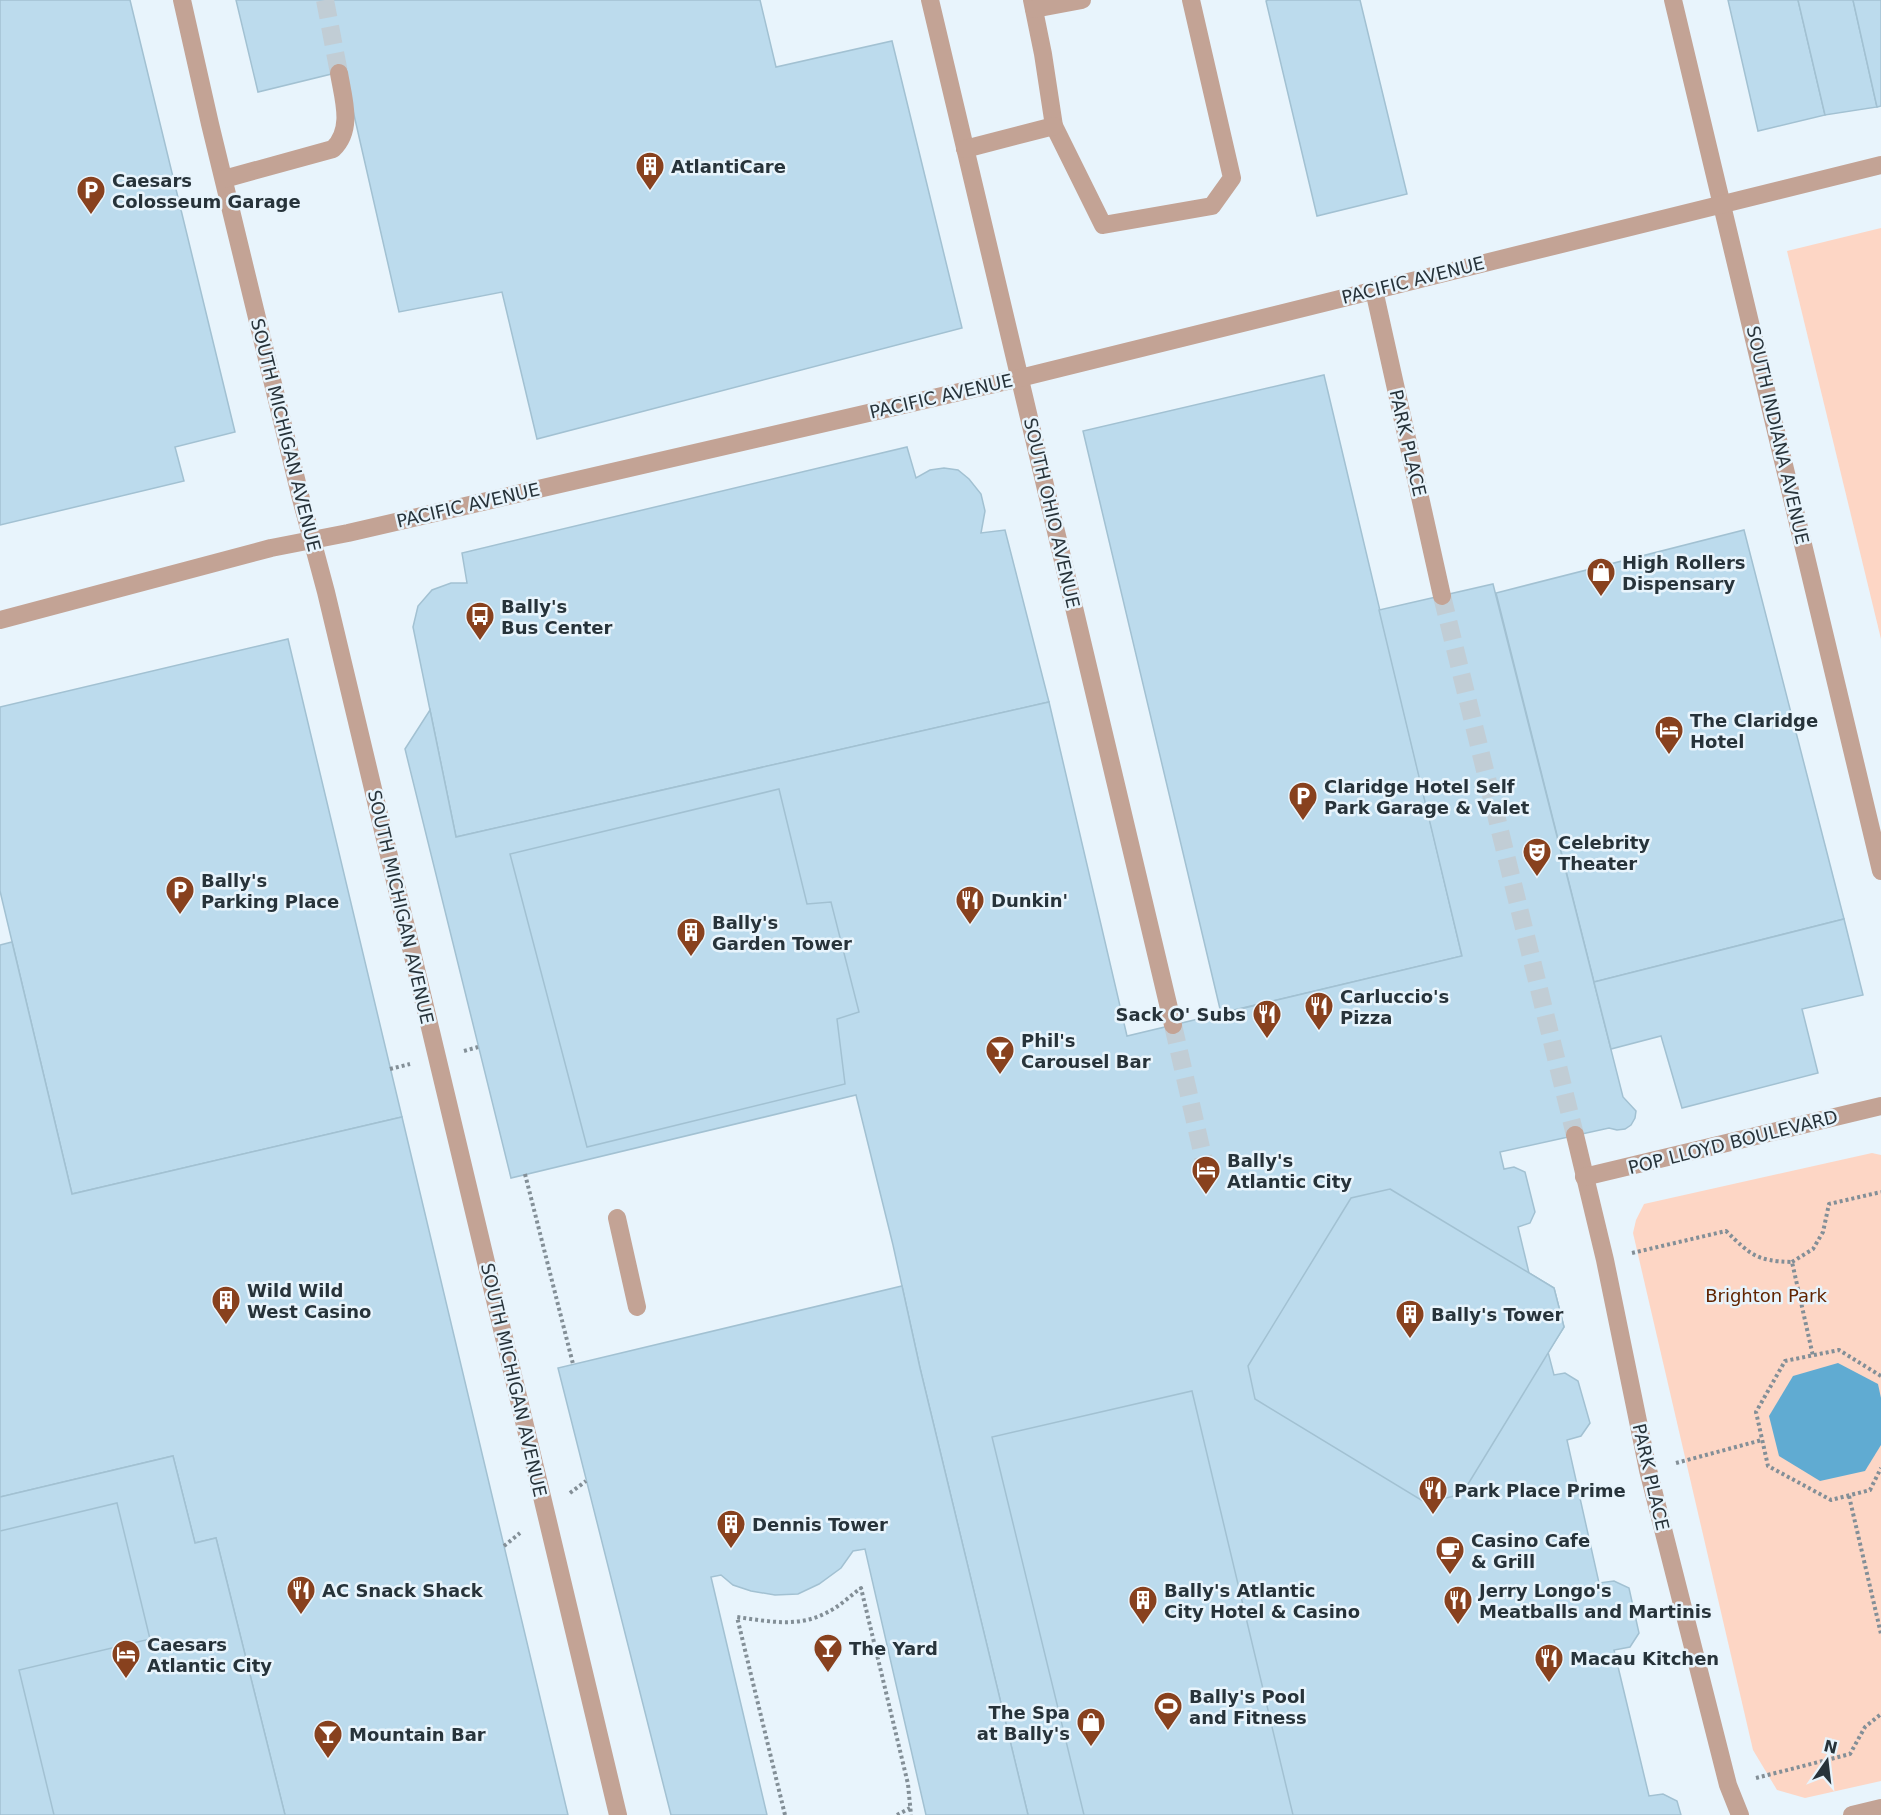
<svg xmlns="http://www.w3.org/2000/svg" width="1881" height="1815" font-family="'DejaVu Sans',sans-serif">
<rect width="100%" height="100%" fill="#e8f4fc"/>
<g fill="#fdd6c5">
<polygon points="1881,228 1881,639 1787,251"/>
<polygon points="1872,1153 1881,1155 1881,1781 1805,1798 1777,1790 1753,1750 1633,1233 1636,1220 1644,1204"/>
</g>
<polygon fill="#60abd2" points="1838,1363 1878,1384 1881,1398 1881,1445 1865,1471 1820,1481 1779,1456 1769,1416 1793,1376"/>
<g fill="#bcdbed" stroke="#a2c1d2" stroke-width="1.5">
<polygon points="0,0 130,0 235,432 175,447 184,481 0,525"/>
<polygon points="236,0 760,0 776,67 892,41 962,328 537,439 502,292 399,312 344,71 258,92"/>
<polygon points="1268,0 1360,0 1407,194 1317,216 1266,1"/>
<polygon points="1728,0 1798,0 1825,115 1758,131"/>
<polygon points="1798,0 1853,0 1877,107 1825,115"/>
<polygon points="1853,0 1881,0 1881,106 1877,107"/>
<polygon points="1324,375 1462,956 1221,1013 1083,431"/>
<polygon points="907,447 916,478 930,470 944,468 958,470 969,479 981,494 985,511 981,533 1005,530 1049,702 456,837 413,627 418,606 432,590 451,583 467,583 462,553"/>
<polygon points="1744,530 1844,919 1594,982 1496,593"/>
<polygon points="1493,584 1623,1097 1636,1111 1635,1118 1631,1125 1625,1129 1617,1130 1609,1128 1500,1152 1504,1169 1514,1167 1525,1172 1535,1212 1530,1223 1518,1227 1529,1273 1554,1288 1564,1327 1548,1352 1554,1375 1565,1373 1578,1381 1590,1423 1581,1436 1567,1440 1599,1583 1614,1581 1629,1588 1639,1633 1630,1647 1614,1650 1649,1796 1663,1794 1677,1801 1681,1815 1028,1815 920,1368 893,1245 856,1095 511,1178 405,749 430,710 456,837 1049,702 1127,1036 1462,956 1379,610"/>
<polygon points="288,639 402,1117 72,1194 0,891 0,707"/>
<polygon points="779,789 807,904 831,902 859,1012 837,1019 845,1084 587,1147 510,854"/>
<polygon points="1844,919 1863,995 1802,1009 1818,1073 1682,1108 1661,1036 1611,1049 1594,982"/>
<polygon points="12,942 72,1194 402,1117 568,1815 285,1815 216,1538 195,1543 173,1456 0,1497 0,945"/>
<polygon points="1390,1189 1554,1288 1564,1327 1462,1494 1426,1503 1255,1399 1248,1366 1351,1198"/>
<polygon points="902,1286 920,1368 1028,1815 926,1815 865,1549 853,1551 841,1568 819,1584 798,1594 775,1595 751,1591 733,1585 721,1575 711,1577 767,1815 671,1815 558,1368"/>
<polygon points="1192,1391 1293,1815 1084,1815 992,1437"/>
<polygon points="173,1456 195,1543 216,1538 285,1815 0,1815 0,1497"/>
<polygon points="117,1503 150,1639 19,1670 54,1815 0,1815 0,1531"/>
</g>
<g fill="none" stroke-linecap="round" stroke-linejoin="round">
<g stroke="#c1cdd5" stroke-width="18" stroke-dasharray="18 9" stroke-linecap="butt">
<polyline points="325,0 339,73"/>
<polyline points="1442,596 1575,1135"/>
<polyline points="1173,1025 1207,1174"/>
</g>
<g stroke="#838f97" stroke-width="4" stroke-dasharray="3 3" stroke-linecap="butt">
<polyline points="464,1051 478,1047"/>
<polyline points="390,1069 410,1064"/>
<polyline points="525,1174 573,1364"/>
<path d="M1632,1253L1726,1231C1751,1255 1756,1261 1792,1262L1813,1356"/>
<polyline points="1792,1262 1813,1249 1823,1232 1829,1204 1881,1192"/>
<polyline points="1881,1376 1839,1350 1785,1361 1756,1412 1768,1466 1831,1500 1870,1490 1881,1468"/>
<polyline points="1676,1463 1762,1440"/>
<polyline points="570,1493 586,1481"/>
<polyline points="1849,1496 1881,1634"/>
<polyline points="504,1546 520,1533"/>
<polyline points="1756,1778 1850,1754 1865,1727 1881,1714"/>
<path d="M785,1815L737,1617C767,1621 797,1628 826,1613C839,1607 850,1596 861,1588L908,1784L911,1815"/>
<polyline points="897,1815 910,1808"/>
</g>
<g stroke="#c3a395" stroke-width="18">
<polyline points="182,0 210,124 300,495 326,592 618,1815"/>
<polyline points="930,0 1173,1025"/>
<polyline points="1032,0 1043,54 1054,126 1103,225 1212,206 1232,178 1191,0"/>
<polyline points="1673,0 1881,871"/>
<polyline points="1034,9 1082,0"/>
<polyline points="965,149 1054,126"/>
<path d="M224,179L333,149C354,129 343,98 339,73"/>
<polyline points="1374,290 1442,596"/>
<polyline points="0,620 271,548 348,533 1020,378 1881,165"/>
<polyline points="1575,1135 1605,1260 1648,1470 1728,1785 1740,1815"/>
<polyline points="1584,1177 1881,1106"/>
<polyline points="617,1218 637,1307"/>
<polyline points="1852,1815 1881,1808"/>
</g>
</g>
<defs>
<g id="building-pin" transform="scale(1.5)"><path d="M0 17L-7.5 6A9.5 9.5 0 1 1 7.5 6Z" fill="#88411e" stroke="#e8f4fc"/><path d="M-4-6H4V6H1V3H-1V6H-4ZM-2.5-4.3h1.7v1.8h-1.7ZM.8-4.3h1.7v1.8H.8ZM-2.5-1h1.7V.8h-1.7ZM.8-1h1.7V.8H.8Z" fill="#fff"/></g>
<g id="parking-pin" transform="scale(1.5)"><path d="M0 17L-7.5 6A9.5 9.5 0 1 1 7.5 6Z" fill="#88411e" stroke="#e8f4fc"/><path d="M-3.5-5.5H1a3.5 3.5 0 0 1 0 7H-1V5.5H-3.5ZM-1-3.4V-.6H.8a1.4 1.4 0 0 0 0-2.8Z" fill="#fff"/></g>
<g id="shop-pin" transform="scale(1.5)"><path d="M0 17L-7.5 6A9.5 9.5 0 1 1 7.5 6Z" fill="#88411e" stroke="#e8f4fc"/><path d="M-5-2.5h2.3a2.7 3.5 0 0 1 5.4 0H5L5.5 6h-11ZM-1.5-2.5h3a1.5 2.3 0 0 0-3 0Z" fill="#fff"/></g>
<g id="bus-pin" transform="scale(1.5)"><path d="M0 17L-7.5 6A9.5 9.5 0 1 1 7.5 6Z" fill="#88411e" stroke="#e8f4fc"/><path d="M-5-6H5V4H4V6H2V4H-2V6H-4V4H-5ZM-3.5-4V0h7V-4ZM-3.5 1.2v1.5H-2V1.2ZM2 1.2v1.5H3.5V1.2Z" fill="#fff"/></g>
<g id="hotel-pin" transform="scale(1.5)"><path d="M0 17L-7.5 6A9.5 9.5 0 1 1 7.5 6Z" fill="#88411e" stroke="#e8f4fc"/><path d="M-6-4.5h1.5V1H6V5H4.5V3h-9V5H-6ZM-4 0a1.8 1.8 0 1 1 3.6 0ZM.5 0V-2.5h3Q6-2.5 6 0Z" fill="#fff"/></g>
<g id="theatre-pin" transform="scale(1.5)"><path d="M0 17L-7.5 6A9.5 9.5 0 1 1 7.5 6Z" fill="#88411e" stroke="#e8f4fc"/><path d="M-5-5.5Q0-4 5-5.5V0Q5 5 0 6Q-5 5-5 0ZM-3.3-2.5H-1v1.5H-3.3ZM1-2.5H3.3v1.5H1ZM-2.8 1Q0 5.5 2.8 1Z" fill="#fff"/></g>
<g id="restaurant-pin" transform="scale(1.5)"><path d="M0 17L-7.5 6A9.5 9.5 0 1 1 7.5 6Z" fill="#88411e" stroke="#e8f4fc"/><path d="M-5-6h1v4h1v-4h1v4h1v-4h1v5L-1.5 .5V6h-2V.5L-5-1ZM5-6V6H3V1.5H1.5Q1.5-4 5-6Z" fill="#fff"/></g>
<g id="bar-pin" transform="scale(1.5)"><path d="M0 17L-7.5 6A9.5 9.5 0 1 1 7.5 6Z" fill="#88411e" stroke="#e8f4fc"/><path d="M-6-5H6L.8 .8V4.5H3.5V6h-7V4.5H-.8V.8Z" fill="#fff"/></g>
<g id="cafe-pin" transform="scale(1.5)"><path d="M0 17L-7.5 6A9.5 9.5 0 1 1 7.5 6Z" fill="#88411e" stroke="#e8f4fc"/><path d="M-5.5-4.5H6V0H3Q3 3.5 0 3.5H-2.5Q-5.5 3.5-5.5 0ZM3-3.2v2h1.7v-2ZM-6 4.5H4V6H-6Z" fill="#fff"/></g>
<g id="stadium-pin" transform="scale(1.5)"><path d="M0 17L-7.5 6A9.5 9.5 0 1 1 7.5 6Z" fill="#88411e" stroke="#e8f4fc"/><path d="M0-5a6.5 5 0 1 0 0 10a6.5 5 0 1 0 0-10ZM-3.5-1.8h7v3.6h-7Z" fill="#fff"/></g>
</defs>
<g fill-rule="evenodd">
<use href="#building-pin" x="650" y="166"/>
<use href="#parking-pin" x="91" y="190"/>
<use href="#shop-pin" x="1601" y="572"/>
<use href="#bus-pin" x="480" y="616"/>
<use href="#hotel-pin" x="1669" y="730"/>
<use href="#parking-pin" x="1303" y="796"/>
<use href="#theatre-pin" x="1537" y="852"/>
<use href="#parking-pin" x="180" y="890"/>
<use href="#restaurant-pin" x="970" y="900"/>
<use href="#building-pin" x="691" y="932"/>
<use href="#restaurant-pin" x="1319" y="1006"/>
<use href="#restaurant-pin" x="1267" y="1014"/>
<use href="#bar-pin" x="1000" y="1050"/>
<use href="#hotel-pin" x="1206" y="1170"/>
<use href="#building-pin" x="226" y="1300"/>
<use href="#building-pin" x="1410" y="1314"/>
<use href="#restaurant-pin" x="1433" y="1490"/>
<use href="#building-pin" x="731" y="1524"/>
<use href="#cafe-pin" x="1450" y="1550"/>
<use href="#restaurant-pin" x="301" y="1590"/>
<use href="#building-pin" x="1143" y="1600"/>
<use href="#restaurant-pin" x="1458" y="1600"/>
<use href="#bar-pin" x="828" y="1648"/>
<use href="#hotel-pin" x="126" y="1654"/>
<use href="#restaurant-pin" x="1549" y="1658"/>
<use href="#stadium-pin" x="1168" y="1706"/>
<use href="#shop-pin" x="1091" y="1722"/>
<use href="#bar-pin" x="328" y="1734"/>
</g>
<g text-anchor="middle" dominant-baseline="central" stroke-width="5" stroke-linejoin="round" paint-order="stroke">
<g font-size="18" font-weight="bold" fill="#27333a" stroke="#e8f4fc" text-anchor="start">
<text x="671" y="166">AtlantiCare</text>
<text x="112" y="180">Caesars<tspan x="112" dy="21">Colosseum Garage</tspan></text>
<text x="1622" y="562">High Rollers<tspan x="1622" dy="21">Dispensary</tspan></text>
<text x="501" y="606">Bally's<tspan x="501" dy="21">Bus Center</tspan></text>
<text x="1690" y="720">The Claridge<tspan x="1690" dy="21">Hotel</tspan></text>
<text x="1324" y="786">Claridge Hotel Self<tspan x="1324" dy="21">Park Garage &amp; Valet</tspan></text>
<text x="1558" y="842">Celebrity<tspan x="1558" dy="21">Theater</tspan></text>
<text x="201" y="880">Bally's<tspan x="201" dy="21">Parking Place</tspan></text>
<text x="991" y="900">Dunkin'</text>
<text x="712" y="922">Bally's<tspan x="712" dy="21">Garden Tower</tspan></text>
<text x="1340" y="996">Carluccio's<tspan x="1340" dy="21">Pizza</tspan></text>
<text x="1246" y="1014" text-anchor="end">Sack O' Subs</text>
<text x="1021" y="1040">Phil's<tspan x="1021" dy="21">Carousel Bar</tspan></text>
<text x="1227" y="1160">Bally's<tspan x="1227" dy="21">Atlantic City</tspan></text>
<text x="247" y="1290">Wild Wild<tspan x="247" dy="21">West Casino</tspan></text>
<text x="1431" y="1314">Bally's Tower</text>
<text x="1454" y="1490">Park Place Prime</text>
<text x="752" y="1524">Dennis Tower</text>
<text x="1471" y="1540">Casino Cafe<tspan x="1471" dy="21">&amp; Grill</tspan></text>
<text x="322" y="1590">AC Snack Shack</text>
<text x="1164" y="1590">Bally's Atlantic<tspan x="1164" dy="21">City Hotel &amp; Casino</tspan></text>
<text x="1479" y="1590">Jerry Longo's<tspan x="1479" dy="21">Meatballs and Martinis</tspan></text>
<text x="147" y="1644">Caesars<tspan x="147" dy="21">Atlantic City</tspan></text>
<text x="849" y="1648">The Yard</text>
<text x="1570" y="1658">Macau Kitchen</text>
<text x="1189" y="1696">Bally's Pool<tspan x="1189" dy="21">and Fitness</tspan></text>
<text x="1070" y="1712" text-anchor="end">The Spa<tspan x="1070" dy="21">at Bally's</tspan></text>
<text x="349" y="1734">Mountain Bar</text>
</g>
<g font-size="18" fill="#27333a" stroke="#e8f4fc">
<text transform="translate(1413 280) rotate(-14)">PACIFIC AVENUE</text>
<text transform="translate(941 396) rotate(-13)">PACIFIC AVENUE</text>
<text transform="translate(286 435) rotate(76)">SOUTH MICHIGAN AVENUE</text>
<text transform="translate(1778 435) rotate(77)">SOUTH INDIANA AVENUE</text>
<text transform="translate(1408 443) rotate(77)">PARK PLACE</text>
<text transform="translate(468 505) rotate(-13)">PACIFIC AVENUE</text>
<text transform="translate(1052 513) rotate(77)">SOUTH OHIO AVENUE</text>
<text transform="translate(401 907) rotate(77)">SOUTH MICHIGAN AVENUE</text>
<text transform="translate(1733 1142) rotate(-14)">POP LLOYD BOULEVARD</text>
<text transform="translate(514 1380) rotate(77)">SOUTH MICHIGAN AVENUE</text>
<text transform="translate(1651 1477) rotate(77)">PARK PLACE</text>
</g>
<g font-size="18" fill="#612400" stroke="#e8f4fc">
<text x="1766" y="1295">Brighton Park</text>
</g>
</g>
<g transform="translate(1827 1761) rotate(14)" stroke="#e8f4fc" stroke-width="4.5" paint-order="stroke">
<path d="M0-4.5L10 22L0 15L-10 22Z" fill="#27333a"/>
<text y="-9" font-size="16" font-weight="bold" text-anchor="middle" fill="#27333a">N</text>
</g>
</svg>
